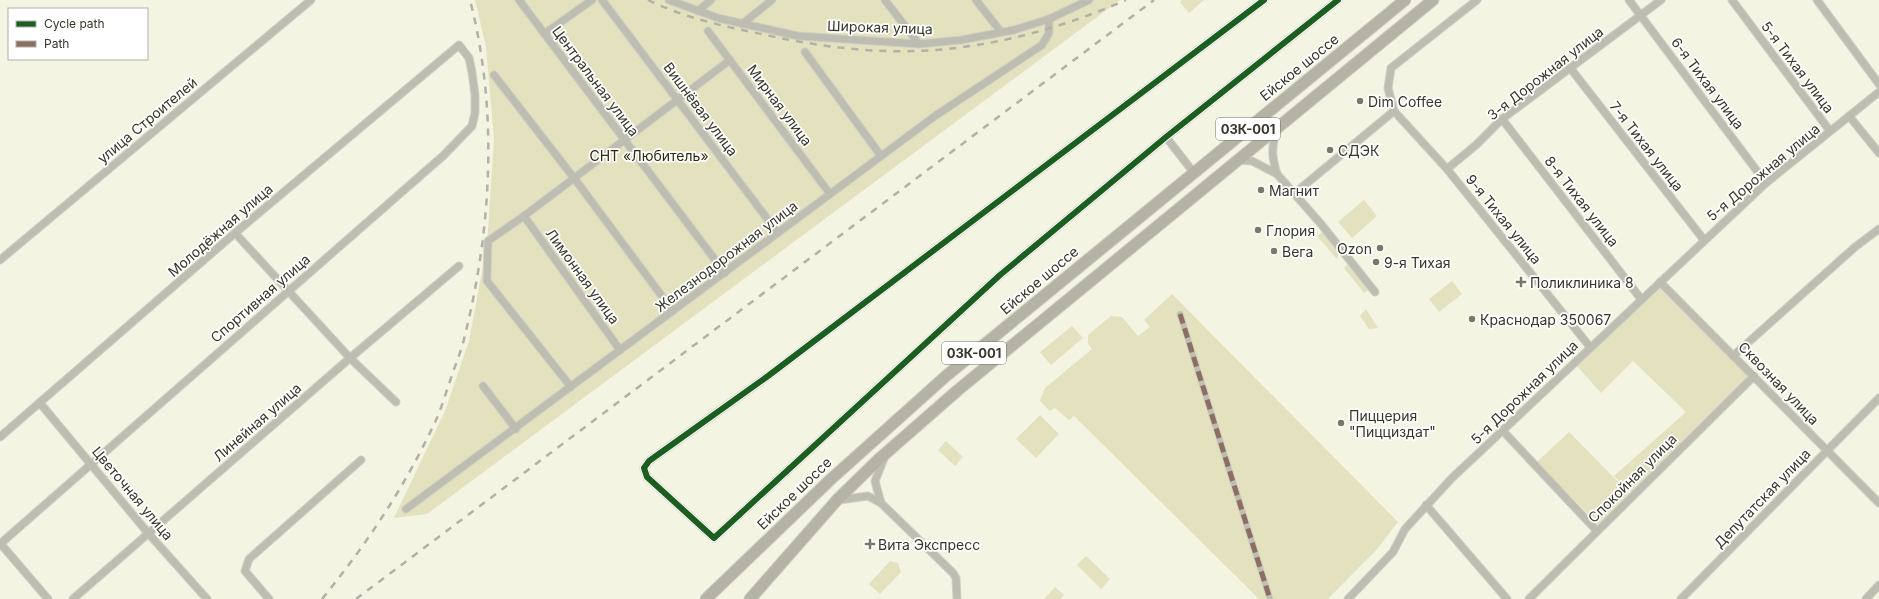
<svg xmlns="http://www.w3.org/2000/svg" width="1879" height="599" font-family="Inter,sans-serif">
<rect width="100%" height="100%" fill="#f4f4e3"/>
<g fill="#e3e1be">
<polygon points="475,0 1120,0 427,514 394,518 445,411 469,341 487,245 494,139 486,47"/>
<polygon points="1182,0 1204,0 1189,13 1180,2"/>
<polygon points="1364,200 1377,216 1352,238 1338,222"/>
<polygon points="1324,231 1339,252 1337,259 1317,236"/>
<polygon points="1348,264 1369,290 1364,293 1344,268"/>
<polygon points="1452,281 1462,294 1439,312 1429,299"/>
<polygon points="1660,289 1749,375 1630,492 1614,476 1686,412 1633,361 1601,393 1577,366"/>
<polygon points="1172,294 1398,522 1378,548 1328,599 1259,599 1074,416 1069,420 1055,408 1050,411 1040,401 1045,388 1092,349 1088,344 1088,335 1111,316 1122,317 1138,336 1150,327 1144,320"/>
<polygon points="1366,309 1378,328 1369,329 1360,316"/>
<polygon points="1072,326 1083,338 1051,365 1040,352"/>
<polygon points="1040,415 1059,434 1036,458 1016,439"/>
<polygon points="1569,432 1629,493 1598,524 1537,462"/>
<polygon points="946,441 963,457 955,466 938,450"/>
<polygon points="1086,556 1110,579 1101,589 1077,565"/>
<polygon points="890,561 898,563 901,572 880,594 869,584"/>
<polygon points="1055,587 1064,595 1060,599 1044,599"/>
</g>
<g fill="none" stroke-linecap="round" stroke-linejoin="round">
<g stroke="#d0d0c3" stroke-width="7">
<polyline id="pedestrian" points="1180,314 1270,599"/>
</g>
<g stroke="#d0d0c3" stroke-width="9">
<g id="minor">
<polyline points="519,0 725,273"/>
<polyline points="602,0 778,233"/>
<polyline points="669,0 718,18 798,36 919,44 961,40 1014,30 1049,19 1089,0"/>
<polyline points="885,0 919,44"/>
<polyline points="976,0 1001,32"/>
<polyline points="1264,0 768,376 649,461 644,468 647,477 714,538 1000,275 1166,137 1338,0"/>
<polyline points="1477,0 1391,68 1388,88 1394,111 1447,169 1590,347"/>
<polyline points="1629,0 1766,183"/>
<polyline points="1732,0 1830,131"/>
<polyline points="1817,0 1879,84"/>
<polyline points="698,11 711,0"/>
<polyline points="742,24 772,0"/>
<polyline points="708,31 830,194"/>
<polyline points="544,34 592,0"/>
<polyline points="805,52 881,156"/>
<polyline points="1571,69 1704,240"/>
<polyline points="494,75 574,178 673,311"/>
<polyline points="1849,116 1879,153"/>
<polyline points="1502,119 1641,299"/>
<path d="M1276,129C1272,148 1271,155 1277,174"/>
<polyline points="1166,137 1194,173"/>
<polyline points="1238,160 1252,161 1277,174 1321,224 1375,292"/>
<polyline points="1447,169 1476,145 1502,119 1661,0"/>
<polyline points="1295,193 1394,111"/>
<polyline points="524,216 620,350"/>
<polyline points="235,233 350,358 396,402"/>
<polyline points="0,260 311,0"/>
<polyline points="1660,282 1879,503"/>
<polyline points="1733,356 1855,247 1879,229"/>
<polyline points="483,386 516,429"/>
<polyline points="571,387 487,281 488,241 524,216 730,60"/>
<polyline points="40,403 148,533 207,599"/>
<polyline points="1503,431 1597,531"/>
<polyline points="0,437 235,233 459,45 469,58 472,72 475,95 475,113 472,126 444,155 0,544"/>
<polyline points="839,500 868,496 881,503 953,573 956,578 957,599"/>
<polyline points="881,503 875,481 885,456"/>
<polyline points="1426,505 1507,599"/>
<polyline points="406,509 935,116 1042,45 1049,33 1049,19"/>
<polyline points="0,543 48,599"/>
<polyline points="73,599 350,358 459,266"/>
<polyline points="269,599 245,571 249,559 361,460"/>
<polyline points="1348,599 1393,552 1405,529 1452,478 1766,183 1879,92"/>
<polyline points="1529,599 1754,376"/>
<polyline points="1681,599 1879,398"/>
<polyline points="1866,599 1879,585"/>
</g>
</g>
<g stroke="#d0d0c3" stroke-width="13">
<g id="primary">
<polyline points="706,599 830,480 946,376 1405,0"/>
<polyline points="750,599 837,500 878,460 958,390 1433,0"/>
</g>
</g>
<use href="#pedestrian" stroke="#bebdb1" stroke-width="5"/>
<use href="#minor" stroke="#bebdb1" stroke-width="7"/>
<use href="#primary" stroke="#b4b3a5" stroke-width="11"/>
<g stroke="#b1b1a6" stroke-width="2.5" stroke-dasharray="7 7" stroke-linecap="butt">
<path d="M648,0C681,16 717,25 752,32C805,44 861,53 915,51C987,49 1060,29 1126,0"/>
<path d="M322,599C367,544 406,485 436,420C442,407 446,392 451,378C456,363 462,349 465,335C492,226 498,109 470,0"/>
<polyline points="356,599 1154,0"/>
</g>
<polyline stroke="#8d6e63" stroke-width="5" stroke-dasharray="10 5" stroke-linecap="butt" points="1180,314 1270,599"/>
<g stroke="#fff" stroke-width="8">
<polyline id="cycleway" points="1264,0 768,376 649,461 644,468 647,477 714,538 1000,275 1166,137 1338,0"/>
</g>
<use href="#cycleway" stroke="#1b5e20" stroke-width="6"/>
</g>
<g fill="#79786b" stroke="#fff" stroke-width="1.5">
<circle cx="1360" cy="101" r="4"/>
<circle cx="1330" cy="150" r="4"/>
<circle cx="1261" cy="190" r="4"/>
<circle cx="1258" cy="230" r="4"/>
<circle cx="1380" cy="248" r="4"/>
<circle cx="1274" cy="251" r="4"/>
<circle cx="1376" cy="262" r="4"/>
<path d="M1519 276h4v4h4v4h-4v4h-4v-4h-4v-4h4z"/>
<circle cx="1472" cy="319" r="4"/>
<circle cx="1341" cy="423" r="4"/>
<path d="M868 538h4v4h4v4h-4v4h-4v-4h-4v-4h4z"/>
</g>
<g text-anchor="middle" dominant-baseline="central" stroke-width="3.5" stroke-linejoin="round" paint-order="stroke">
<g fill="#fff" stroke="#73726a" stroke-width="1">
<rect x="1216" y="118" width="64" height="22" rx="3"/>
<rect x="942" y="342" width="64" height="22" rx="3"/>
</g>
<g font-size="13" font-weight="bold" fill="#37362a">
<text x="1248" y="129">03К-001</text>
<text x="974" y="353">03К-001</text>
</g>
<g font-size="14" fill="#37362a" stroke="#fff">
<text transform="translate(880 27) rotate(2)">Широкая улица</text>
<text transform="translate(1299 67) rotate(-39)">Ейское шоссе</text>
<text transform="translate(1798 67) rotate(53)">5-я Тихая улица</text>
<text transform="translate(1545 73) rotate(-38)">3-я Дорожная улица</text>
<text transform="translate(596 81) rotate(53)">Центральная улица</text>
<text transform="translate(1708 83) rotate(53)">6-я Тихая улица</text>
<text transform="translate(780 105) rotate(53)">Мирная улица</text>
<text transform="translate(701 109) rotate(53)">Вишнёвая улица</text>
<text transform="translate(147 120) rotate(-40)">улица Строителей</text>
<text transform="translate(1647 146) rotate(52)">7-я Тихая улица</text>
<text transform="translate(1763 172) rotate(-40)">5-я Дорожная улица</text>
<text transform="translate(1582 201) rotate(52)">8-я Тихая улица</text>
<text transform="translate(1504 219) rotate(51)">9-я Тихая улица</text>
<text transform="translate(220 230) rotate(-41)">Молодёжная улица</text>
<text transform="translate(726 256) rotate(-37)">Железнодорожная улица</text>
<text transform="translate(583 276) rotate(54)">Лимонная улица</text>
<text transform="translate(1039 280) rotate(-40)">Ейское шоссе</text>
<text transform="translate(260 298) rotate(-41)">Спортивная улица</text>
<text transform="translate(1779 383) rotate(46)">Сквозная улица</text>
<text transform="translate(1524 392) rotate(-44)">5-я Дорожная улица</text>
<text transform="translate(257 422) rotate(-41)">Линейная улица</text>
<text transform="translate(1632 478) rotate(-45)">Спокойная улица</text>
<text transform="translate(133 493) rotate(50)">Цветочная улица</text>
<text transform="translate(794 493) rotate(-44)">Ейское шоссе</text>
<text transform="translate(1762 498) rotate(-46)">Депутатская улица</text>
</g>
<g font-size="14" fill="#37362a" stroke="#fff" text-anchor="start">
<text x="1368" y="101">Dim Coffee</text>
<text x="1338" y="150">СДЭК</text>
<text x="1269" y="190">Магнит</text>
<text x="1266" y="230">Глория</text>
<text x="1372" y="248" text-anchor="end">Ozon</text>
<text x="1282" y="251">Вега</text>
<text x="1384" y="262">9-я Тихая</text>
<text x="1530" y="282">Поликлиника 8</text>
<text x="1480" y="319">Краснодар 350067</text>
<text x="1349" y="415">Пиццерия<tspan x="1349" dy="16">"Пицциздат"</tspan></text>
<text x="878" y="544">Вита Экспресс</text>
</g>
<g font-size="14" fill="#2d2a09" stroke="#fff">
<text x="649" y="155">СНТ «Любитель»</text>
</g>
</g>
<rect x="8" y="8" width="140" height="52" fill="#ffffff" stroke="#afafaa"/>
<rect x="16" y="21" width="20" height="6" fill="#1b5e20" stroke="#afafaa"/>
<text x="44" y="28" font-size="12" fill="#37362a">Cycle path</text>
<rect x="16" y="41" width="20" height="6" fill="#8d6e63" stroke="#afafaa"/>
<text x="44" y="48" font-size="12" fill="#37362a">Path</text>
</svg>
